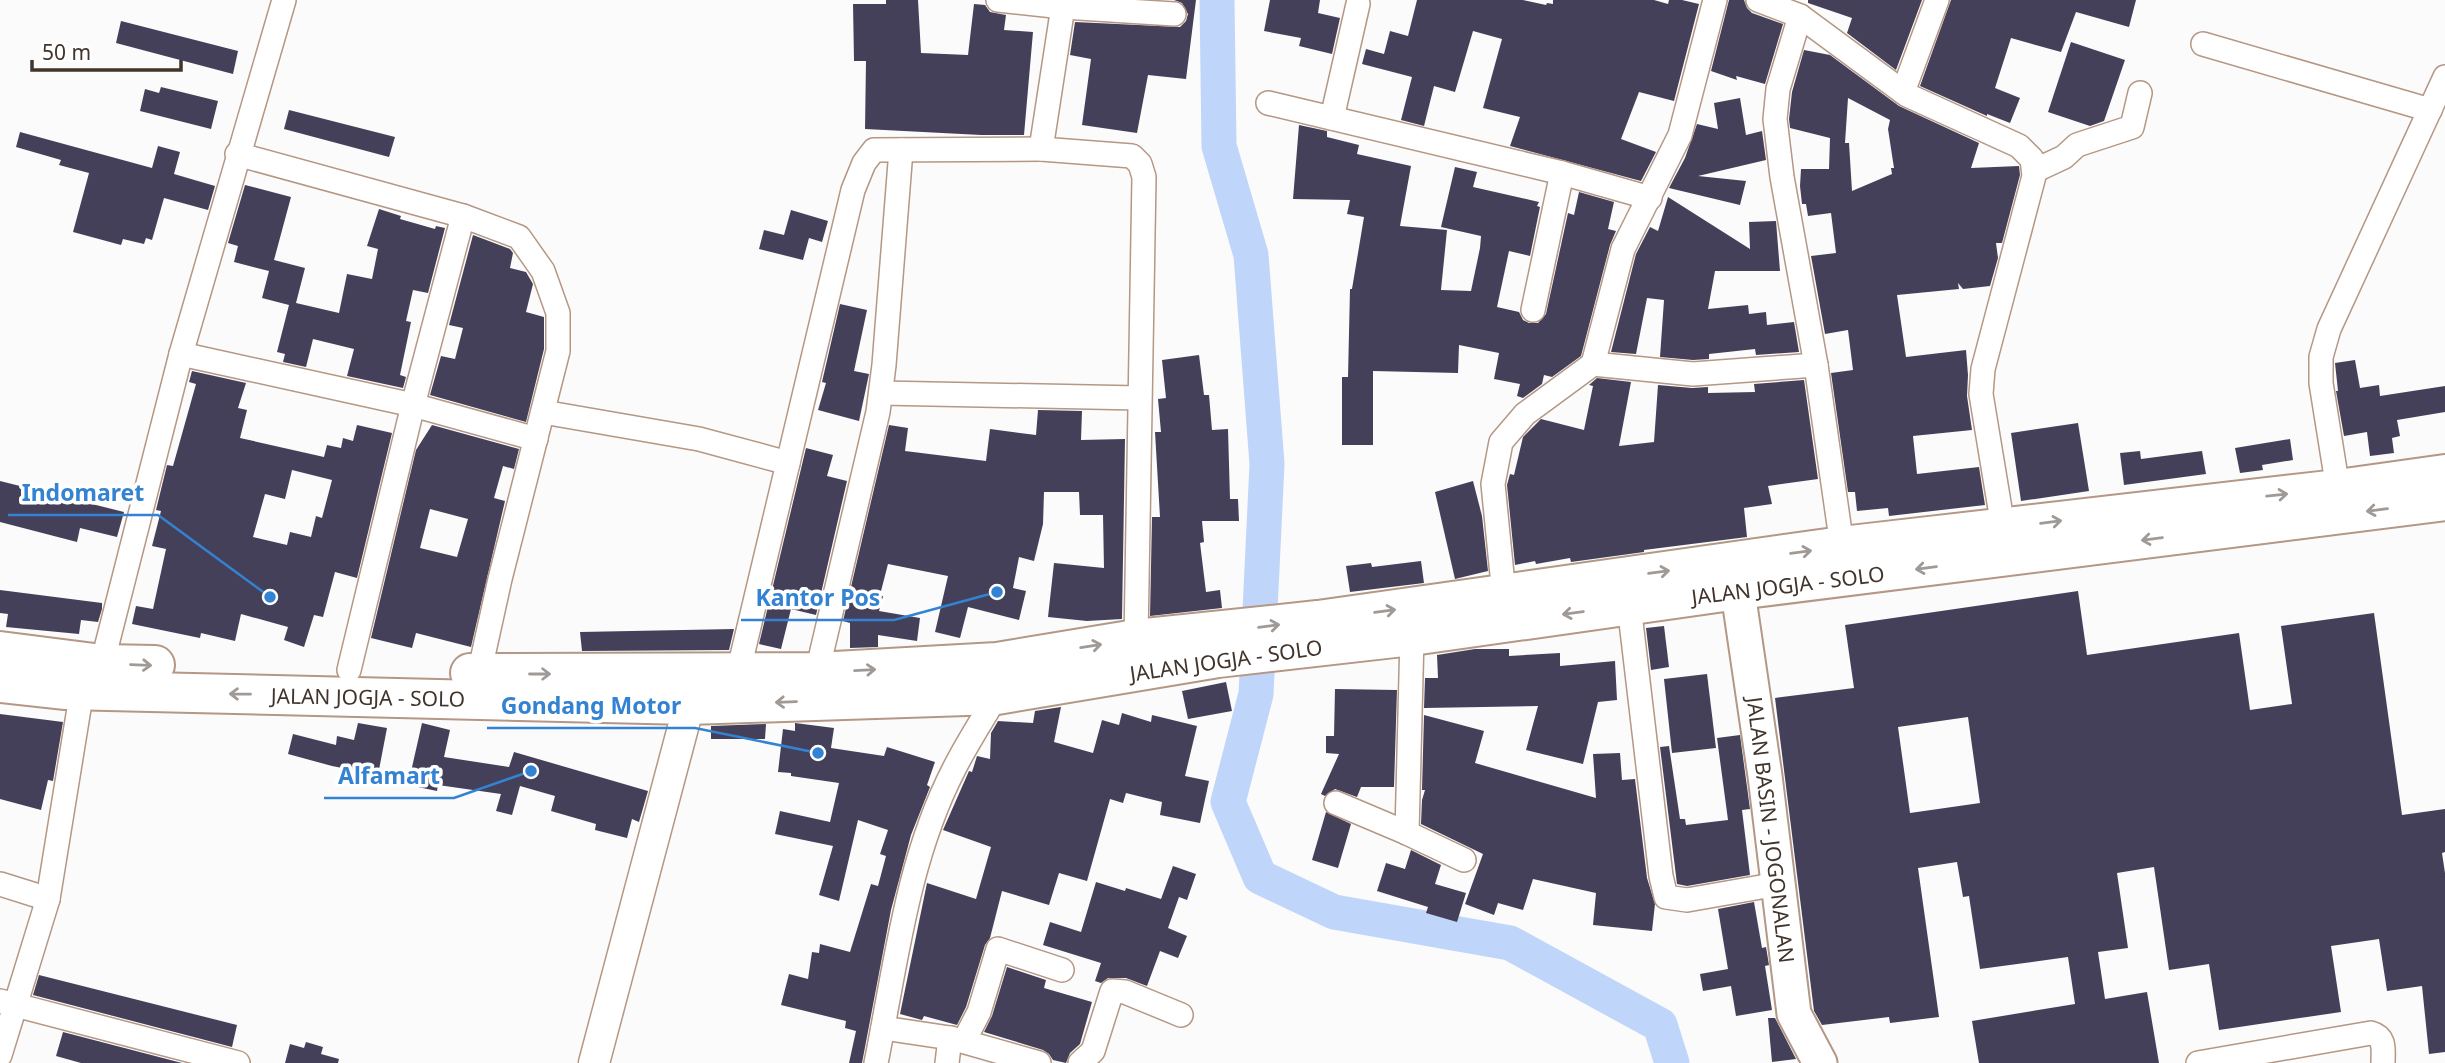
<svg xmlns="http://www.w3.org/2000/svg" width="2445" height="1063" font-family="'Noto Sans',sans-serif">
<rect width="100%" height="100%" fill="#fbfbfb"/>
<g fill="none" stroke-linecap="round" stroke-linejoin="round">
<polyline stroke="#bfd5f9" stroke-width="35" points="1217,0 1219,146 1251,255 1267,464 1256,694 1228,802 1260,877 1334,912 1510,943 1660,1025 1672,1063"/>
</g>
<g fill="#45405a" fill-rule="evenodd">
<polygon points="886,0 918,0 921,53 968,55 974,4 985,5 990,12 1006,15 1004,30 1033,32 1024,135 981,135 865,129 866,61 854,61 853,4 886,4"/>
<polygon points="1174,0 1196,0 1186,79 1148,75 1137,133 1082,125 1091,59 1070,55 1075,22 1180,27 1186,21 1188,14 1182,3"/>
<polygon points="1270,0 1320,0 1318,13 1340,18 1332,54 1299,46 1301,38 1264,31"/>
<polygon points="1417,0 1523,0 1546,5 1547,3 1553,4 1553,0 1654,0 1668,4 1669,0 1682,0 1699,4 1674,101 1639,92 1621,139 1656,152 1641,181 1510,146 1520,117 1483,108 1502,39 1473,31 1455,92 1434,86 1424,126 1401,120 1412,77 1362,64 1366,49 1384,54 1390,31 1408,36"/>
<polygon points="1729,0 1744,0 1747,8 1752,13 1783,24 1765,84 1736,76 1737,80 1711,71"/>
<polygon points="1808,0 1922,0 1896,70 1847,33 1852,18 1808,3"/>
<polygon points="1951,0 2136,0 2129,27 2076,12 2061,52 2011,38 1995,88 2020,98 2010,123 1987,114 1987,116 1920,86"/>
<polygon points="121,21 238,51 233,74 116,43"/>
<polygon points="2071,42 2125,60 2104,121 2090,126 2048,112"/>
<path d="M1804,50L1830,55L1899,106L1979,143L1971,168L2019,166L2020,175L2002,243H1996L1998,258L1990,286L1963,289L1958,283L1959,289L1897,295L1906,357L1966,350L1968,375L1967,396L1972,430L1913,436L1917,474L1979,467L1985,505L1889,516L1888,508L1857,511L1855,492H1848L1831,373L1853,370L1848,330L1825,334L1811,256L1836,253L1831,213L1808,216L1806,204H1802L1800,186L1801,169H1829L1830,138L1790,128L1789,119L1792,92ZM1848,98L1890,120L1888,129L1894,168H1891L1892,174L1852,191L1849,143H1845Z"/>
<polygon points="161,87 218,101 211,129 140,111 145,89 159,93"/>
<polygon points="1740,98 1746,135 1762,131 1766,160 1698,176 1746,181 1740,205 1669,188 1685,158 1697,124 1718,129 1714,103"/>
<polygon points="289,110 395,137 389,157 284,129"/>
<polygon points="1299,125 1327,131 1327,137 1359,145 1357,154 1411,166 1400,226 1447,230 1441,290 1471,291 1480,248 1481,236 1441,227 1455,167 1477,172 1473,187 1539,202 1537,206 1540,207 1530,256 1509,251 1497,307 1519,312 1523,320 1529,323 1538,323 1546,314 1568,213 1574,215 1579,192 1614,202 1608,229 1616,231 1610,245 1581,356 1552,377 1544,375 1542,384 1523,398 1517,396 1520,384 1494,379 1499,353 1459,345 1458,373 1373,371 1373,445 1342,445 1342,377 1348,377 1350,289 1352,289 1364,217 1347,214 1350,200 1293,199"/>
<polygon points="20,132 152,168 158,146 180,152 174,174 215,186 208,210 164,198 152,240 146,238 144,244 123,239 121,245 73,232 89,173 59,165 61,160 16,147"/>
<polygon points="245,185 291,197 274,260 305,268 296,303 339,313 347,274 372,279 378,249 367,246 379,209 401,216 400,219 435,229 436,226 445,228 428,293 413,290 406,321 411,322 400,375 406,377 403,388 347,376 354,349 313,339 306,367 283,362 285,354 277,352 289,305 262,298 269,271 234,262 238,246 228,243"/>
<polygon points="1668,197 1750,249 1749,222 1776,221 1780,271 1715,271 1708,309 1748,305 1749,314 1766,312 1767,325 1794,322 1799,352 1756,355 1755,349 1709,354 1709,359 1693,360 1660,357 1664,300 1647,298 1636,354 1611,352 1636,254 1650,227 1658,231"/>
<polygon points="791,210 828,221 822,242 809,238 803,260 759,249 764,230 784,235"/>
<polygon points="473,235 510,249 513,253 510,268 526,272 533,284 526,312 544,317 544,349 526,422 430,395 441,356 455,359 463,328 449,325"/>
<polygon points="840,304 867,310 854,371 869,374 859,421 818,410 826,383 822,382"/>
<polygon points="1199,355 1204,395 1209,395 1212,430 1228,429 1230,499 1238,499 1239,521 1202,521 1204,542 1200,543 1206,592 1220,590 1222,608 1150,616 1152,517 1160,517 1155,432 1161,432 1158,399 1166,398 1162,360"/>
<polygon points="2355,360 2360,388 2379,385 2380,396 2445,386 2445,412 2397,420 2400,436 2392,438 2394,453 2370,456 2367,432 2344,436 2336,391 2338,391 2335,363"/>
<path d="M192,371L246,383L238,408L247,410L240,438L324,457L327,445L341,448L343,438L353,441L357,425L392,433L357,578L335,572L323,617L314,615L304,647L284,640L288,627L241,614L235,641L201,633L200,638L132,624L136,606L153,609L166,549L152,546L161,511L156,510L167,465L173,466L196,384L189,382ZM292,470L332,480L322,518L316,516L311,537L290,532L287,545L253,537L265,494L285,499Z"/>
<polygon points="1597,378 1631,382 1619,446 1654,442 1658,385 1692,388 1708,387 1708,393 1755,392 1754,384 1804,380 1818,479 1768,486 1772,504 1744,508 1747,537 1644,550 1644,552 1571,562 1570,558 1536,564 1535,561 1515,565 1507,485 1510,474 1514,475 1523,437 1541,419 1584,430 1593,386 1589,385"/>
<polygon points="1038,410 1082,411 1081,440 1125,439 1122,619 1087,621 1048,617 1054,563 1104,568 1103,515 1080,515 1079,492 1044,492 1043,524 1034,561 1019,557 1013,588 1026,591 1019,620 968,607 960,638 935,632 948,576 888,564 880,595 883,596 879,611 920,618 917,641 878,635 878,647 850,648 850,623 843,621 889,425 908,428 905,451 986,461 990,429 1036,435"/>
<polygon points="2078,423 2089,491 2021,501 2011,433"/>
<path d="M432,425L519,449L514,469L503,466L494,498L505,501L471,647L416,633L412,648L371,638L416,450ZM430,509L468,519L457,557L420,548Z"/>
<polygon points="2290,439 2293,460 2262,465 2263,470 2240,473 2235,448"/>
<polygon points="806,448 833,455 827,476 847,481 816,615 791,609 781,649 759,644"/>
<polygon points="2140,451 2141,459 2202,451 2206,474 2124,485 2120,453"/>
<polygon points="0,481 124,512 117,537 80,528 77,542 0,522"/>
<polygon points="1473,481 1482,516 1488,571 1455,579 1435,492"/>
<polygon points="1421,561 1424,583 1350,592 1346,566 1371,563 1372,567"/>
<polygon points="0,590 102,603 102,609 98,622 81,620 79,634 6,627 8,614 0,613"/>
<path d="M2078,591L2087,655L2239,633L2250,710L2292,704L2281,626L2374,613L2402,815L2445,809V852L2442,853L2445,873V1052L2429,1054L2422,986L2387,991L2379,939L2331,946L2341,1012L2219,1030L2209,964L2169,970L2154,867L2117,873L2128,948L2098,952L2105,999L2147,992L2159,1063H1979L1972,1021L2075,1004L2068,957L1980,969L1969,896L1963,897L1957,862L1918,868L1939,1017L1890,1023L1889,1017L1822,1025L1814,1011L1775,698L1854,688L1845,625ZM1968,717L1980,803L1910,813L1898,727Z"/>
<polygon points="1664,626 1669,667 1651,670 1646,628"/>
<polygon points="734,629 729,650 582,651 580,632"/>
<polygon points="1475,649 1509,649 1509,656 1560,653 1560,666 1615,661 1617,700 1598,702 1583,764 1526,750 1538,706 1424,708 1425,678 1438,678 1437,655"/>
<polygon points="1707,674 1716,748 1672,753 1664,679"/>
<polygon points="1226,682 1232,711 1188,719 1182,691"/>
<polygon points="1335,689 1397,690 1394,787 1361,787 1357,797 1335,789 1325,796 1321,794 1339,754 1326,753 1326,736 1334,736"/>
<polygon points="1061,707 1054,742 1093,753 1102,720 1119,725 1122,713 1151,722 1152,715 1197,726 1185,776 1209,781 1200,823 1160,815 1162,802 1126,793 1123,803 1110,799 1087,881 1059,873 1049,905 1002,891 990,938 985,945 966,1007 957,1025 924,1016 922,1020 900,1014 927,883 976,899 991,847 943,830 969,771 972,772 977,756 990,759 991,733 998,721 1033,723 1035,711"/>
<polygon points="0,714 63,722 53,781 48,780 41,810 0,799"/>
<polygon points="1424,715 1484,731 1475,763 1596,798 1593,754 1620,753 1622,780 1635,779 1647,878 1655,904 1652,931 1593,925 1596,893 1533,879 1523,910 1498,903 1494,915 1465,904 1483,854 1421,824 1422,800 1425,790 1422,790"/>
<polygon points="358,723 387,728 378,775 332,766 288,754 293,734 336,745 337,736 354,740"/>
<polygon points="422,723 450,730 444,757 509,767 514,752 648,791 639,822 632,819 627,838 595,830 596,824 551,811 555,796 520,786 512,815 496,811 501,794 438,785 437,791 408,785"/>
<polygon points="795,723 834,728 831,748 884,756 887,747 935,762 927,785 930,787 911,835 891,910 862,1063 849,1063 856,1031 845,1028 846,1021 781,1005 789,974 808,979 812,952 819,953 820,944 850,952 871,884 878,886 886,856 880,854 888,830 858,820 839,901 819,895 833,846 775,834 780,811 830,822 839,783 791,776 791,773 778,772 783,729 795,731"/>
<polygon points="766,724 765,739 711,739 711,726"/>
<polygon points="1740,735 1750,809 1742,810 1750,875 1687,886 1677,884 1660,747 1669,746 1680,819 1685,819 1686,825 1728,820 1717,738"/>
<polygon points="1326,812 1351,824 1338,868 1312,860"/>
<polygon points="1411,850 1441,865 1435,884 1466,893 1457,922 1426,913 1428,907 1377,891 1386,863 1405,869"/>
<polygon points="1173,866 1196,874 1187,900 1179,897 1168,928 1187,936 1178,958 1160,951 1147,986 1126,978 1108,978 1101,983 1095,981 1101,963 1043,945 1050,922 1081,932 1096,882 1125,891 1126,888 1161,899"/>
<polygon points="1754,902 1762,948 1766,947 1769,965 1765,966 1772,1010 1736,1016 1731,986 1703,991 1700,974 1728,969 1718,909"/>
<polygon points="1007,967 1046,980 1044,988 1092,1002 1080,1044 1070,1053 1066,1063 1053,1060 1049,1054 1043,1050 984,1032 992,1016"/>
<polygon points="39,975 237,1025 232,1047 33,995"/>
<polygon points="1768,1018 1775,1018 1796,1059 1772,1062"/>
<polygon points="63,1032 182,1063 81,1063 56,1056"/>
<polygon points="306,1042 323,1047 321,1054 339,1059 338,1063 285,1063 290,1044 304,1048"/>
</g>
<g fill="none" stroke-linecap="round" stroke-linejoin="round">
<g stroke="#b49784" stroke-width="26">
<g id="minor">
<polyline points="998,0 1063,7 1174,14"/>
<polyline points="1064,0 1041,149 1132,156 1140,164 1144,177 1136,639"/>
<polyline points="1758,0 1800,16 1778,89 1775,119 1782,177 1816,365 1842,546"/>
<polyline points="1800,16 1907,95 2019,146 2032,159 2034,176 1983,369 1981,394 2003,527"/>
<polyline points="2203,44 2430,110"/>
<polyline points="1903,92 1937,0"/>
<polyline points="1268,103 1562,173 1650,198"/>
<polyline points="1332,118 1358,4"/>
<polyline points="237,154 463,216 519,237 543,271 558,313 558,351 500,579 479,674"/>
<polyline points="2034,171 2064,157 2077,145 2132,127 2140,93"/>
<polyline points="1533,310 1562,173"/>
<polyline points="181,354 413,405 536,439"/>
<polyline points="1593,364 1693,374 1816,365"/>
<polyline points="881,393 1139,398"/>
<polyline points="543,412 699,439 788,463"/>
<polyline points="2338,489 2321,383 2321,357 2329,329 2445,77"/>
<polyline points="1504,595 1493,484 1501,442 1525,414 1593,364 1623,249 1680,135 1715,0"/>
<polyline points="1629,605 1661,876 1666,897 1687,900 1778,884"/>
<polyline points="102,664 181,354 284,0"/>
<polyline points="349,670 413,405 463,216"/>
<polyline points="817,672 878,412 884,365 901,150"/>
<polyline points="738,673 853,190 864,163 874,150 1041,149"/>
<polyline points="1336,803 1407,833 1464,860"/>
<polyline points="1407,833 1412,636"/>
<polyline points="0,884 48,899"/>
<polyline points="0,1001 238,1063"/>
<polyline points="883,1028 950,1038 947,1063"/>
<polyline points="951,1038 1039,1063"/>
<polyline points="964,1041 979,1012 998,949 1062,970"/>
<polyline points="0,1055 48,899 82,690"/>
<path d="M876,1063C896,964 907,860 954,769C967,743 983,719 997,695"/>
<polyline points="1080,1063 1093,1051 1112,991 1125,992 1181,1015"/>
<path d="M2198,1063L2371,1033C2386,1037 2383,1050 2383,1063"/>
</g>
</g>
<g stroke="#b49784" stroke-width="33">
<polyline id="tertiary" points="594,1063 689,705"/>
</g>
<g stroke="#b49784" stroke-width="37">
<polyline id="secondary" points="1734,565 1765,776 1794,1014 1820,1063"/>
</g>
<g stroke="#b49784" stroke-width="42">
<g id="trunk">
<polyline points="0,651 102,664 155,665"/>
<polyline points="470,673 817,672 997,662 1136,639 1318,620 1842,546 2338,489 2445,474"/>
<polyline points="0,683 66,690 689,705 997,695 1218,658 1412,636 1738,590 2445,501"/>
</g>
</g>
<use href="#minor" stroke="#fff" stroke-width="23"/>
<use href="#tertiary" stroke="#fff" stroke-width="30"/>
<use href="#secondary" stroke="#fff" stroke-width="33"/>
<use href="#trunk" stroke="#fff" stroke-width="38"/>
</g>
<defs><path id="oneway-shaft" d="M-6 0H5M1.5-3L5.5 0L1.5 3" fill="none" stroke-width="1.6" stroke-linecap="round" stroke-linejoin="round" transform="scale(1.75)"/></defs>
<g stroke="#a09a96">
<use href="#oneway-shaft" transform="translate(2277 495) rotate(-6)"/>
<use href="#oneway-shaft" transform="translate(2377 510) rotate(173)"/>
<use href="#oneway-shaft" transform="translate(2051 522) rotate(-7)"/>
<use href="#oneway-shaft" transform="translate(2152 539) rotate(173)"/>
<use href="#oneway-shaft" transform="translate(1801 552) rotate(-8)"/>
<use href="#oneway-shaft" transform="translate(1926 568) rotate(173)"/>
<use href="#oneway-shaft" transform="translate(1659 572) rotate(-8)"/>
<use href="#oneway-shaft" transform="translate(1385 611) rotate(-7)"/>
<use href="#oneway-shaft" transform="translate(1573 613) rotate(172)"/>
<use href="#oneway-shaft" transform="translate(1269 626) rotate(-7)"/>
<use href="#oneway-shaft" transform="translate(1091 646) rotate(-9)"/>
<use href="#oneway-shaft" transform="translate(141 665) rotate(2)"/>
<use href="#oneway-shaft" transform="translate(865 670) rotate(-3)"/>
<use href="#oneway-shaft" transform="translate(540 674)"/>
<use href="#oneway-shaft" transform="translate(240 694) rotate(-179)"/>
<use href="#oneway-shaft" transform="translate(786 702) rotate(178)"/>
</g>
<g text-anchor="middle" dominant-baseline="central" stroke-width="7" stroke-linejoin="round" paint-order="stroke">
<g font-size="21" fill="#40342c" stroke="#fff">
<text transform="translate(1788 585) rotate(-7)">JALAN JOGJA - SOLO</text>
<text transform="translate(1226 660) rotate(-8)">JALAN JOGJA - SOLO</text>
<text transform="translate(368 697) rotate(1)">JALAN JOGJA - SOLO</text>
<text transform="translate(1771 830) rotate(83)">JALAN BASIN - JOGONALAN</text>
</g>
</g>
<path fill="none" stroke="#3383d2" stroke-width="2.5" d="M270 597L158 515H8M997 592L894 620H741M818 753L695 728H487M531 771L454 798H324"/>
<g fill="#3383d2" stroke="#fff" stroke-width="2.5">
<circle cx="270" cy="597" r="7"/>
<circle cx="997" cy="592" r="7"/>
<circle cx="818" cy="753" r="7"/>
<circle cx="531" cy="771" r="7"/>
</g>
<g font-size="23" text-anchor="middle" font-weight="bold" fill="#3383d2" stroke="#fff" stroke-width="7" stroke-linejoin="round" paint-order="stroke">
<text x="83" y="501">Indomaret</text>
<text x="818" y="606">Kantor Pos</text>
<text x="591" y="714">Gondang Motor</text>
<text x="389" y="784">Alfamart</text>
</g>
<path d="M32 60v10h149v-10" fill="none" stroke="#40342c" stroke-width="3.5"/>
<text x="42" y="60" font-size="21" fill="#40342c" stroke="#ffffff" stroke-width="5" paint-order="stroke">50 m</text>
</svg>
